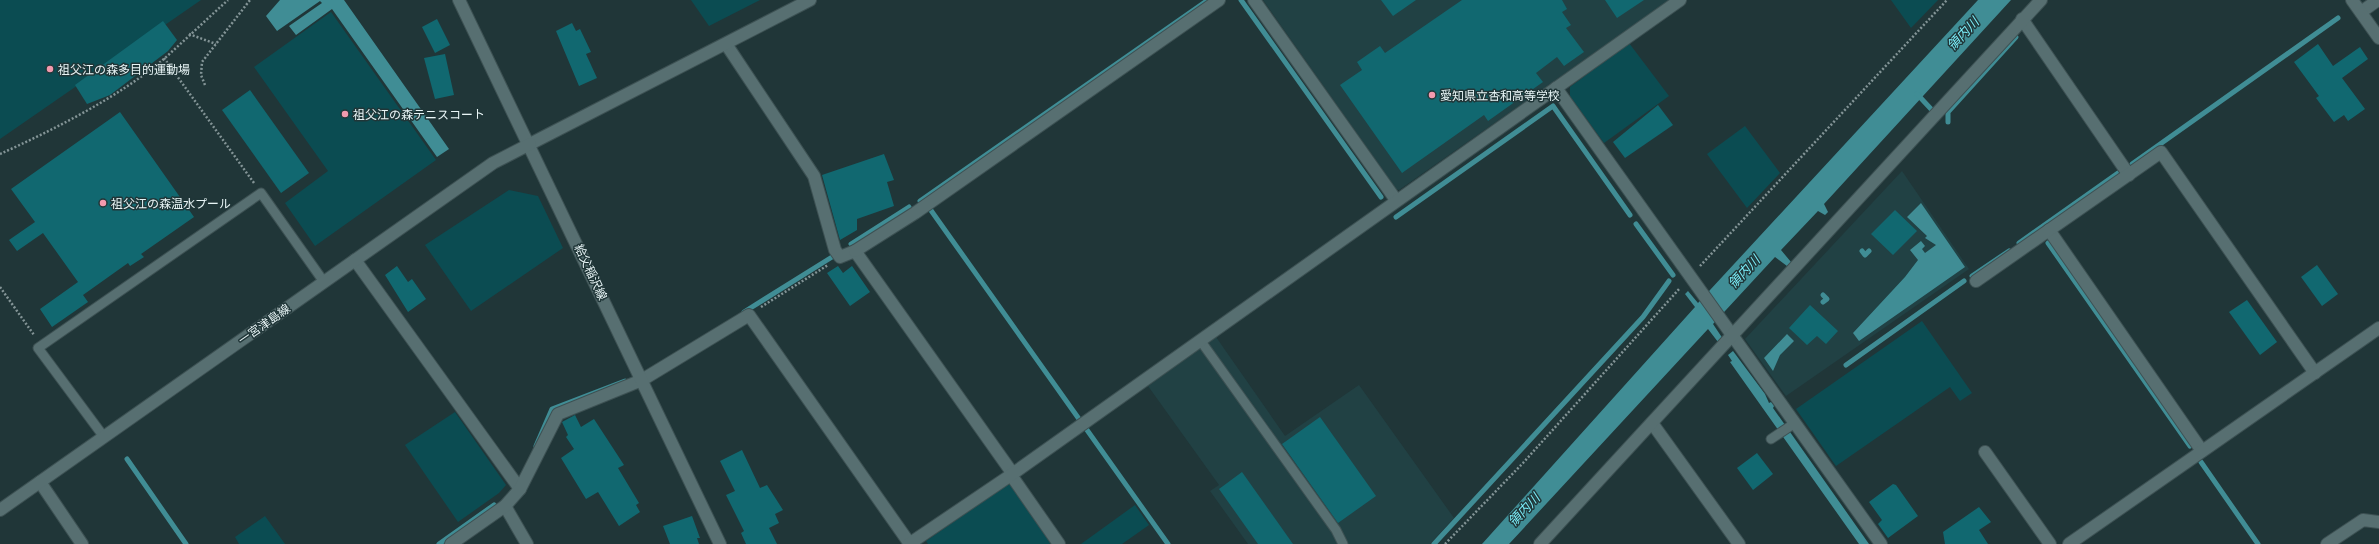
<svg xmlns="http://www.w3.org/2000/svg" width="2379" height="544" font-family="'PT Sans','Noto Sans JP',sans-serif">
<rect width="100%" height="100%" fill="#203638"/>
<g fill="#214144">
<polygon points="1263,0 1670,0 1399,190 1396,189"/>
<polygon points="1902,171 1969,269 1786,396 1745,339"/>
<polygon points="1216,337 1285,436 1359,385 1454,518 1430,544 1248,544 1210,491 1219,485 1148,386"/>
</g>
<g fill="#0b4c52">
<polygon points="0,0 201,0 0,139"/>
<polygon points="691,0 760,0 709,26"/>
<polygon points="1891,0 1938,0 1911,28"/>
<polygon points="331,12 436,160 315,246 285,203 328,171 254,67"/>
<polygon points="1629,43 1669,96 1604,143 1570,96 1570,87"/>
<polygon points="1745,126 1780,173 1747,208 1707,154"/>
<polygon points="509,190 538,196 563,248 471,311 425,245"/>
<polygon points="1922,321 1972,393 1960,401 1950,387 1836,466 1796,409"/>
<polygon points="455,412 506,485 499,493 458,522 405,445"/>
<polygon points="1009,483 1051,544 928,544 926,541"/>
<polygon points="1135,505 1149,525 1122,544 1081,544"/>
<polygon points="265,516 285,544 239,544 235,537"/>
</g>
<g fill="#408d95">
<polygon points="280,0 344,0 449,149 437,157 332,9 296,35 289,26 322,3 320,1 277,31 266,16"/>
<polygon points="1978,0 2011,0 1824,204 1828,212 1825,215 1818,211 1781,250 1791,262 1787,266 1775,257 1713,324 1723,339 1718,342 1708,329 1509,544 1482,544 1695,307 1685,294 1688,291 1698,303"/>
<polygon points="1921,203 1965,267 1859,341 1853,333 1905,277 1918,260 1910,250 1921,241 1925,246 1922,249 1925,253 1936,245 1925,238 1927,236 1907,217"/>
<polygon points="1787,334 1794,341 1780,355 1773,371 1764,358"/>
<polygon points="1733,351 1765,394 1769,403 1771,402 1774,406 1773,408 1869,544 1859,544 1730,362 1732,361 1728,355"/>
</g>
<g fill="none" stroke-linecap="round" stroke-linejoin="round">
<g stroke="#408d95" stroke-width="5">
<polyline points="1241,0 1381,197"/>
<polyline points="1917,94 1931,109"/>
<polyline points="1948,122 1948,112 2016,37"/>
<polyline points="2132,164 2338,18"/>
<polyline points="920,201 1208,0"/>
<polyline points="930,209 1079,419"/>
<polyline points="1396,217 1553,106 1630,215"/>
<polyline points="1636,224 1673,275"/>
<polyline points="2019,243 2118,173"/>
<polyline points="2048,243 2190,446"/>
<polyline points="851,244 909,207"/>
<polyline points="1862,251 1865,255 1869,251"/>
<polyline points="1972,276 2009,251"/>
<polyline points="1823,295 1827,299 1823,302"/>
<polyline points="744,312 832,257"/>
<polyline points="1846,365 1964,281"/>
<polyline points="1087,430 1168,544"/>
<polyline points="536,446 552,409 625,381"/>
<polyline points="127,459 186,544"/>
<polyline points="2201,462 2258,544"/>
<polyline points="439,544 494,505"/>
<polyline points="1434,544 1643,317 1669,281"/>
</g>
</g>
<g fill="#116870">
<polygon points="1381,0 1416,0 1393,16"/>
<polygon points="1462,0 1562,0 1567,9 1562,12 1571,25 1566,28 1584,52 1564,66 1557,57 1536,73 1543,82 1488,121 1484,115 1402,173 1340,85 1362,70 1357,62 1380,46 1385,53"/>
<polygon points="1605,0 1644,0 1617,18"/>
<polygon points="437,19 450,45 435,53 422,27"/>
<polygon points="163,21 177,40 168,51 110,95 87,104 75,85"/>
<polygon points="572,23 576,31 580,29 591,52 586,54 597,78 579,86 556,31"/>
<polygon points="2318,44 2333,66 2360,47 2368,59 2342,78 2365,109 2348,121 2344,115 2334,122 2316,98 2319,96 2294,62"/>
<polygon points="445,54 454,95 435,99 424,58"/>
<polygon points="250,90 309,173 281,193 222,110"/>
<polygon points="1658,105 1673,125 1625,158 1613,142"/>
<polygon points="120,112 194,217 141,254 144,257 130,266 128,263 83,295 88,302 52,327 40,309 78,282 43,233 17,251 9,240 35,222 11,189"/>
<polygon points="884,154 894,180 887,182 894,206 857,219 857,230 840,240 822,175"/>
<polygon points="1895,210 1917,231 1893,255 1871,234"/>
<polygon points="2317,265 2338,294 2322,306 2301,277"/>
<polygon points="397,266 408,282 412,279 426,299 408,312 385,275"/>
<polygon points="838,266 843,273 852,266 870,292 850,306 827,273"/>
<polygon points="2247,300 2277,342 2260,355 2229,312"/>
<polygon points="1810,305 1838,331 1826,344 1817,336 1807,345 1789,328"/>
<polygon points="575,415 581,427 594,419 624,465 618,468 639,503 636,505 640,512 619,526 598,492 586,499 561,458 574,449 566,437 568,435 562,422"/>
<polygon points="1320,417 1376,496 1338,523 1282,444"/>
<polygon points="742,450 760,488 767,485 783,510 775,514 779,523 769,528 777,544 746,544 741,533 744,531 726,495 735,491 720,461"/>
<polygon points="1757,453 1773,474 1753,490 1737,468"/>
<polygon points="1242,472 1293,544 1258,544 1219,489"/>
<polygon points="1893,484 1896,485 1918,516 1888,538 1878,524 1882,520 1869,502"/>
<polygon points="1979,507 1991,522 1979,530 1988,544 1945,544 1943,532"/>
<polygon points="692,516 700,538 697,538 699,544 670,544 663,526"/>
</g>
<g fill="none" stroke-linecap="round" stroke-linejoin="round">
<g stroke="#3d5153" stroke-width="11">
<g id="service">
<polyline points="1200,340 1336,530 1343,544"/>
<polyline points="104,437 38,348 261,193 324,282"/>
<polyline points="1771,439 1795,423"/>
</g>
</g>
<g stroke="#3d5153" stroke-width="14">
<g id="minor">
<polyline points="1254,0 1396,200"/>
<polyline points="2361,12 2378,0"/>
<polyline points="2022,19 2129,175"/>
<polyline points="726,44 814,176 835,250 840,257 855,251 1013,474"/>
<polyline points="1556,88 1881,544"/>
<polyline points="2049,230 2202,451"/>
<polyline points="855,251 915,213 1219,0"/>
<polyline points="355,260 520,489"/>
<polyline points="1976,281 2161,152 2315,373"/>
<polyline points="1652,423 1739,544"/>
<polyline points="1985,452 2050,544"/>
<polyline points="1011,475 1059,544"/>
<polyline points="40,482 82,544"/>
<polyline points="505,506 527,544"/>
<polyline points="451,544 505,506 520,489 558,414 642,380 749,315 910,544"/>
<polyline points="909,544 1011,475 1680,0"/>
<polyline points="1540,544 2041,0"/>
<polyline points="2069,544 2379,328"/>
<polyline points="2327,544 2363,520 2379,522"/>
</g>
</g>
<g stroke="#3d5153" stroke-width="14">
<polyline id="tertiary" points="530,144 810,0"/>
</g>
<g stroke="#3d5153" stroke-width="14">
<g id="secondary">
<polyline points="459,0 720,544"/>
<polyline points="2352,0 2379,38"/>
<polyline points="0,510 493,163 530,144"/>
</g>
</g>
<g stroke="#839496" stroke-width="2.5" stroke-dasharray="2 2" stroke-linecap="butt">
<polyline points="189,34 216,44"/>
<polyline points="164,58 254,183"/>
<polyline points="205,85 201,75 202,62 250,0"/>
<path d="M0,154C53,130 121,96 165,58C186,39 207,19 228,0"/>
<polyline points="1700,266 1947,0"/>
<polyline points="0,287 34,335"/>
<polyline points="761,307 828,265"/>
<polyline points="1445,544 1523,463 1680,288"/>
</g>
<use href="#service" stroke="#576f71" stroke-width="9"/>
<use href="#minor" stroke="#576f71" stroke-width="12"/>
<use href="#tertiary" stroke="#576f71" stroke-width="12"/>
<use href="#secondary" stroke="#576f71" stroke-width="12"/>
</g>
<g fill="#f29aae" stroke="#203638" stroke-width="1.5">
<circle cx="50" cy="69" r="4"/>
<circle cx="1432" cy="95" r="4"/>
<circle cx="345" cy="114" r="4"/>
<circle cx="103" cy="203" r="4"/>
</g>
<g text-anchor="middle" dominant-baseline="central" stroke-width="3" stroke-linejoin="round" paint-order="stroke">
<g font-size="12" fill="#e8f5f6" stroke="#203638" text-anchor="start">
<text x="58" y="69">祖父江の森多目的運動場</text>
<text x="1440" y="95">愛知県立杏和高等学校</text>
<text x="353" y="114">祖父江の森テニスコート</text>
<text x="111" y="203">祖父江の森温水プール</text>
</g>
<g font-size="12" fill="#e8f5f6" stroke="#203638">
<text transform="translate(591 272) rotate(65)">給父稲沢線</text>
<text transform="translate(264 324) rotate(-35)">一宮津島線</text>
</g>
<g font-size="13" font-style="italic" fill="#7beefa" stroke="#203638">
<text transform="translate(1963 34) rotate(-47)">領内川</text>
<text transform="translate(1744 272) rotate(-47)">領内川</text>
<text transform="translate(1524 510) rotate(-47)">領内川</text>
</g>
</g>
</svg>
